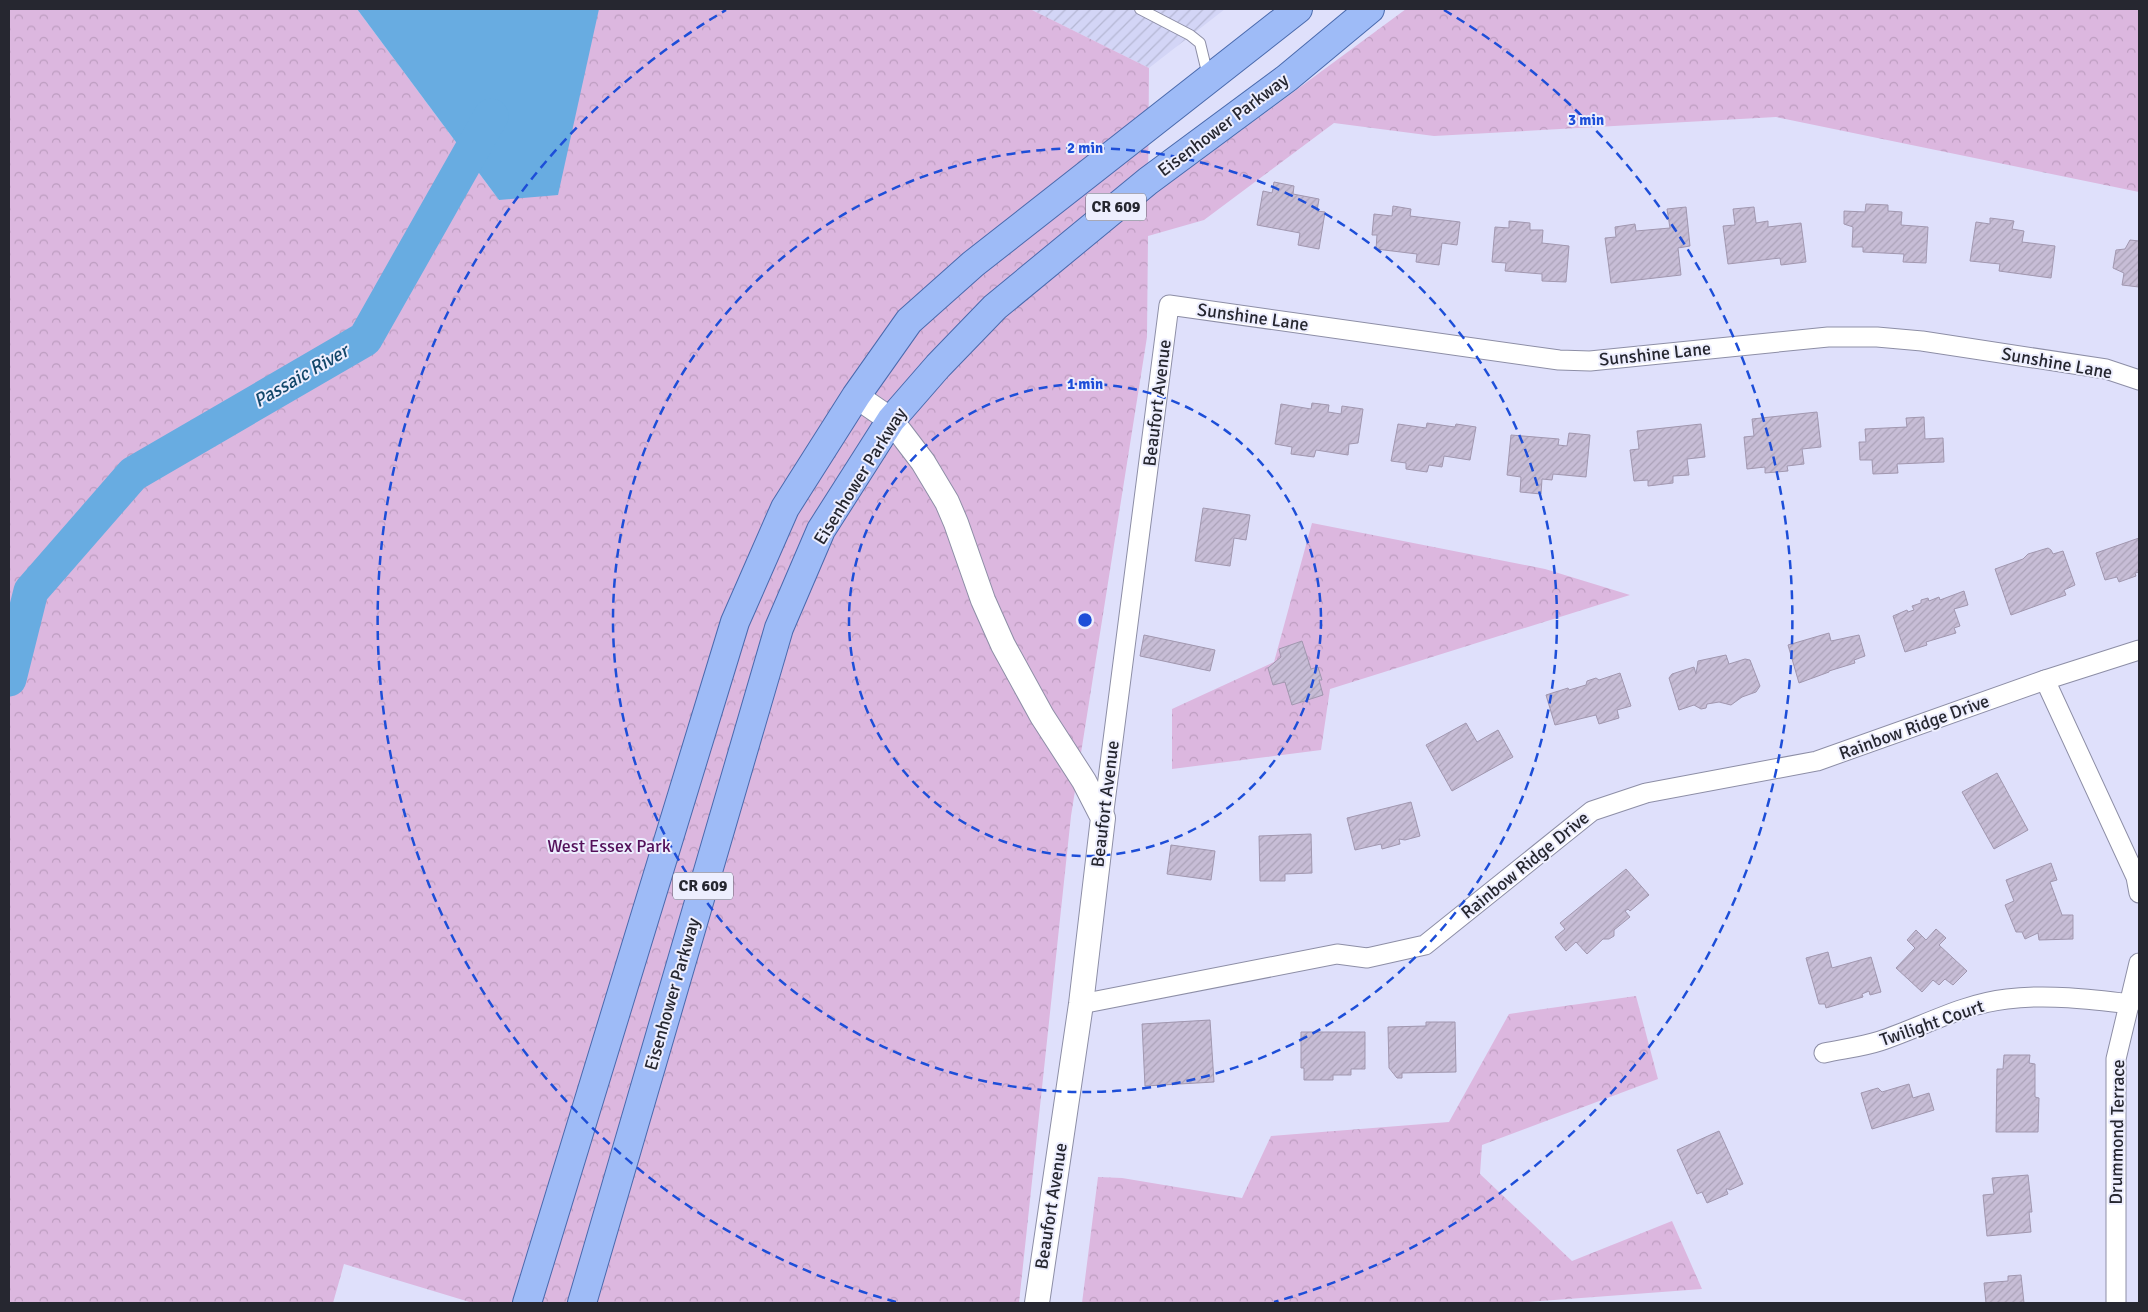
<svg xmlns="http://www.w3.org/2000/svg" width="2148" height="1312" font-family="Signika,sans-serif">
<defs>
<pattern id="industrial-furrows" width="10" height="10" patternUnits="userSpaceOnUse" patternTransform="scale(1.25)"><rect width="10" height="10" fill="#d3d5f6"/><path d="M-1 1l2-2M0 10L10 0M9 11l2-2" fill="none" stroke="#b5b7d3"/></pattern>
<pattern id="forest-crowns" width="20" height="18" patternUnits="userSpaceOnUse" patternTransform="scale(1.25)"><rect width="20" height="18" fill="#dcb7df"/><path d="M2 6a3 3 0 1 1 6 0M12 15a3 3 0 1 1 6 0" fill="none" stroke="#bd9dc0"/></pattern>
<pattern id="building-hatch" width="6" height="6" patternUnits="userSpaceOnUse" patternTransform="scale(1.25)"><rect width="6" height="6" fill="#c7bdd6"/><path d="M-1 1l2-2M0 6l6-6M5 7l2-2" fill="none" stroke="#aba2b8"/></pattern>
</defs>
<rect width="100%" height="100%" fill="#dfe0fb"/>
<polygon fill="url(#industrial-furrows)" points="1030,9 1225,9 1149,68"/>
<g fill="url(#forest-crowns)">
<polygon points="9,9 357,9 499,200 588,9 1030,9 1149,68 1148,199 1406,9 2139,9 2139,192 1776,117 1434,136 1334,123 1204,220 1148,236 1147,337 1071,816 1019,1303 473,1303 344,1264 333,1303 9,1303"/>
<polygon points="1312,523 1545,569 1630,595 1330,689 1321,750 1172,769 1172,709 1274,662"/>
<polygon points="1636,996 1658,1079 1482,1145 1480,1174 1572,1261 1672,1221 1702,1289 1513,1303 1082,1303 1098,1177 1122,1178 1242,1198 1271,1136 1449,1122 1509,1014"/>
</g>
<polygon fill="#68ace1" points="357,9 599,9 558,195 499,200"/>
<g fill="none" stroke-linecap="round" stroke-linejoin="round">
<polyline stroke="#68ace1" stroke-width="35" points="9,679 31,591 133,474 365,339 491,116"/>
</g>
<g fill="url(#building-hatch)" stroke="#a197af">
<polygon points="1274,182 1294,186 1293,194 1319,199 1317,211 1325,212 1319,249 1298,245 1300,233 1257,225 1263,191 1272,193"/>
<polygon points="1866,204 1888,205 1888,211 1902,212 1901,225 1928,227 1926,263 1903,262 1904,254 1863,252 1863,247 1852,247 1853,227 1844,224 1844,211 1865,212"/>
<polygon points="1393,206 1411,209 1410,216 1460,222 1457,245 1442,243 1439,265 1416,262 1417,254 1376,249 1377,235 1372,235 1374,214 1392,216"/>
<polygon points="1686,207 1690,246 1678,248 1681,275 1611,283 1605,238 1616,237 1615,227 1635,224 1636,231 1670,228 1667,209"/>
<polygon points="1754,207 1756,223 1768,221 1768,227 1801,223 1806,262 1781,265 1780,258 1728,264 1723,226 1735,225 1733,209"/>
<polygon points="1990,218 2014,221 2012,229 2024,231 2022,242 2055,246 2051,278 1999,271 2000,264 1970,261 1976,222 1990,224"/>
<polygon points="1509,221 1530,223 1530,230 1543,230 1542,243 1569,246 1566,282 1542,281 1542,274 1505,271 1506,263 1492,262 1495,227 1509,228"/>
<polygon points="2130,240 2139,241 2139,287 2122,285 2124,273 2113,268 2116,250 2125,249"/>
<polygon points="1312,403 1329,405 1328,412 1341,414 1342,406 1363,409 1358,443 1349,444 1348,455 1316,450 1314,457 1291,454 1292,447 1275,444 1281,404 1311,409"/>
<polygon points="1817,412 1821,447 1802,449 1804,464 1787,466 1788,471 1765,473 1765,467 1747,469 1744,437 1754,436 1752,419"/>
<polygon points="1924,417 1925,439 1943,438 1944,462 1897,464 1898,473 1873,474 1872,460 1860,460 1859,442 1866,442 1865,429 1907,427 1906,418"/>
<polygon points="1427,423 1455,427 1456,424 1476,427 1470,460 1444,456 1442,467 1429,465 1427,472 1406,469 1406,463 1391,461 1398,424 1426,428"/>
<polygon points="1701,424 1705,457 1687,459 1689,475 1673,476 1673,483 1648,486 1648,480 1634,481 1630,450 1639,449 1637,431"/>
<polygon points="1569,433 1590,435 1586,477 1553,474 1552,480 1542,479 1541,494 1520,492 1521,477 1507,475 1511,435 1559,439 1558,445 1567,446"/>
<polygon points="1203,508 1250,515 1246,540 1234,538 1230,566 1195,561"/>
<polygon points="2139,538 2139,572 2135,573 2136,576 2119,582 2117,577 2105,580 2096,553"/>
<polygon points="2048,548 2051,550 2053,554 2063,551 2075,585 2064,590 2066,595 2011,615 1995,569 2023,559 2028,554"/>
<polygon points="1964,591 1968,605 1954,609 1960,626 1954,628 1956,633 1926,642 1927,645 1905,652 1893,616 1907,610 1908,612 1914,610 1912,606 1921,603 1921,600 1928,598 1929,601 1939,597 1940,600"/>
<polygon points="1829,633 1831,641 1859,635 1865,656 1854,660 1855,663 1829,671 1829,672 1799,683 1788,645"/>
<polygon points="1144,635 1215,650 1210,671 1140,656"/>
<polygon points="1302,641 1311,669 1318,667 1322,680 1319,680 1323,695 1292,705 1285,682 1273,685 1268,668 1281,657 1279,649"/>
<polygon points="1726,655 1729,664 1745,659 1750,660 1760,686 1756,692 1742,697 1731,705 1719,702 1707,704 1706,708 1701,709 1694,705 1679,710 1669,678 1672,674 1694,667 1696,674 1698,661"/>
<polygon points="1620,673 1631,706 1617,710 1619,718 1599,724 1596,715 1555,725 1546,695 1568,688 1569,690 1586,685 1587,681 1596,678 1599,680"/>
<polygon points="1466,723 1477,742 1498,730 1513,757 1452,791 1426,745"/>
<polygon points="1997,773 2028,830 1994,849 1962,792"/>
<polygon points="1411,802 1420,836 1405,840 1399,839 1400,844 1382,849 1381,844 1355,850 1347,818"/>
<polygon points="1311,834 1312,873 1285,874 1285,881 1260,881 1259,836"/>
<polygon points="1171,845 1215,851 1211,880 1167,874"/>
<polygon points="2051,863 2057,880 2050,882 2062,915 2073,915 2073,939 2039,940 2038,933 2025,939 2022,932 2016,932 2005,905 2014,901 2006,880"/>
<polygon points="1626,869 1649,895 1630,911 1628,909 1625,911 1630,917 1614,930 1614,936 1609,939 1603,939 1587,954 1576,942 1566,951 1555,937 1565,929 1560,923"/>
<polygon points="1936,929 1946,938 1939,945 1967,971 1953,985 1945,979 1939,985 1933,980 1922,992 1896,968 1915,948 1907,940 1916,930 1926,940"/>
<polygon points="1828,952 1832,968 1871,957 1881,992 1870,995 1869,991 1862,994 1863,997 1826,1008 1825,1004 1819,1004 1806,958"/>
<polygon points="1210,1020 1214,1082 1145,1086 1142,1024"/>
<polygon points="1426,1022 1455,1022 1456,1072 1402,1073 1402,1078 1397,1078 1389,1068 1388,1027 1426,1026"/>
<polygon points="1301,1032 1365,1032 1365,1069 1351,1069 1351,1075 1333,1075 1333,1080 1304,1080 1304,1068 1301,1068"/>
<polygon points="2004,1055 2030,1055 2029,1063 2035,1064 2035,1097 2039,1098 2038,1132 1996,1132 1997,1069 2003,1069"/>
<polygon points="1909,1084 1913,1098 1929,1093 1934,1110 1872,1129 1861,1093 1878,1088 1882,1092"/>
<polygon points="1719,1131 1743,1184 1730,1190 1728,1189 1726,1189 1728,1194 1707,1203 1702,1192 1697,1194 1677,1150"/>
<polygon points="2028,1175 2032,1212 2029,1212 2031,1232 1987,1236 1983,1195 1994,1194 1992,1178"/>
<polygon points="2021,1275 2024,1303 1986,1303 1984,1283 2008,1281 2008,1276"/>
</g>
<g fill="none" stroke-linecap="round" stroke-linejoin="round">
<g stroke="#8d8ea6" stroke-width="12">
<polyline id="service" points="1140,9 1190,35 1200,43 1208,76"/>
</g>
<g stroke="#8d8ea6" stroke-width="21">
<g id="minor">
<polyline points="2045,680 2136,877 2139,893"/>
<polyline points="1103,818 1169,305 1559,360 1590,361 1828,337 1877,337 1922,341 2106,369 2139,380"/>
<polyline points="1081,1004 1337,954 1367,958 1425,945 1592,811 1646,793 1817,761 2045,680 2139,650"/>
<path d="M1824,1053C1842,1049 1862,1047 1880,1041C1922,1027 1962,1004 2007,999C2047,994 2090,999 2130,1004"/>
<polyline points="2116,1303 2116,1059 2139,963"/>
</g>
</g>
<g stroke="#8d8ea6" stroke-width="26">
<polyline id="tertiary" points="856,396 891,420 923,462 947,502 956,523 983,600 1003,645 1042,716 1084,781 1103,818 1081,1004 1037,1303"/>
</g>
<g stroke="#4a6aad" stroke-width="30">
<g id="primary">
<polyline points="527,1303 735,622 785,508 856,396 909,321 973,264 1298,9"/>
<polyline points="582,1303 779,628 821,530 891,420 938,366 995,307 1148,181 1287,78 1370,9"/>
</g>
</g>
<use href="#service" stroke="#fff" stroke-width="10"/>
<use href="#minor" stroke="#fff" stroke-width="19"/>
<use href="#tertiary" stroke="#fff" stroke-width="24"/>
<use href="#primary" stroke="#9ebbf7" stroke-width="28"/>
</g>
<g fill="none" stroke="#1d4ed8" stroke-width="2.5" stroke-dasharray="9 6">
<circle cx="1085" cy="620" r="236"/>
<circle cx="1085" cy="620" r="472"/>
<path d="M896 1302A708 708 0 0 1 726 10M1444 10A708 708 0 0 1 1274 1302"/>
</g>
<g text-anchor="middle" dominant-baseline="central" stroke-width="4" stroke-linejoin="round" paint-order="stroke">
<g fill="#edeefe" stroke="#62636e" stroke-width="1">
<rect x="1086" y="193.5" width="60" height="27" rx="4"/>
<rect x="673" y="872.5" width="60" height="27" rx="4"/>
</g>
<g font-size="16" font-weight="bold" fill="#262730">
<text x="1116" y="207">CR 609</text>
<text x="703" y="886">CR 609</text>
</g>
<g font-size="18" fill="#262730" stroke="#edeefe">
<text transform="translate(1223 125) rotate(-37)">Eisenhower Parkway</text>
<text transform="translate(1253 317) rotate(8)">Sunshine Lane</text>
<text transform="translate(1655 354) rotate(-6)">Sunshine Lane</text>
<text transform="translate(2057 363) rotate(10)">Sunshine Lane</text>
<text transform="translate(1157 403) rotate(-83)">Beaufort Avenue</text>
<text transform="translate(860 476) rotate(-58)">Eisenhower Parkway</text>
<text transform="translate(1914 727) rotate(-20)">Rainbow Ridge Drive</text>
<text transform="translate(1105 804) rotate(-83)">Beaufort Avenue</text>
<text transform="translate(1525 865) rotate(-39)">Rainbow Ridge Drive</text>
<text transform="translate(672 994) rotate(-74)">Eisenhower Parkway</text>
<text transform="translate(1932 1023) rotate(-19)">Twilight Court</text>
<text transform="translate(2117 1132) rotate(-89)">Drummond Terrace</text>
<text transform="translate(1051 1206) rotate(-81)">Beaufort Avenue</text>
</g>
<g font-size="18" fill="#53105a" stroke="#edeefe">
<text x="609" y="846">West Essex Park</text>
</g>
<g font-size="19" font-style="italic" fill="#13476a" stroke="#edeefe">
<text transform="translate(301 376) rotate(-30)">Passaic River</text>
</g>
</g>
<circle cx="1085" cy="620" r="8" fill="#1d4ed8" stroke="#edeefe" stroke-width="2.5"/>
<g font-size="15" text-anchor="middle" font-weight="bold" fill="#1d4ed8" stroke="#edeefe" stroke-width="4" stroke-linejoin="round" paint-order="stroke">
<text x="1586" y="125">3 min</text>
<text x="1085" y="153">2 min</text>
<text x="1085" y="389">1 min</text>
</g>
<rect width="2148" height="1312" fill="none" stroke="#262730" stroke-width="20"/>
</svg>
